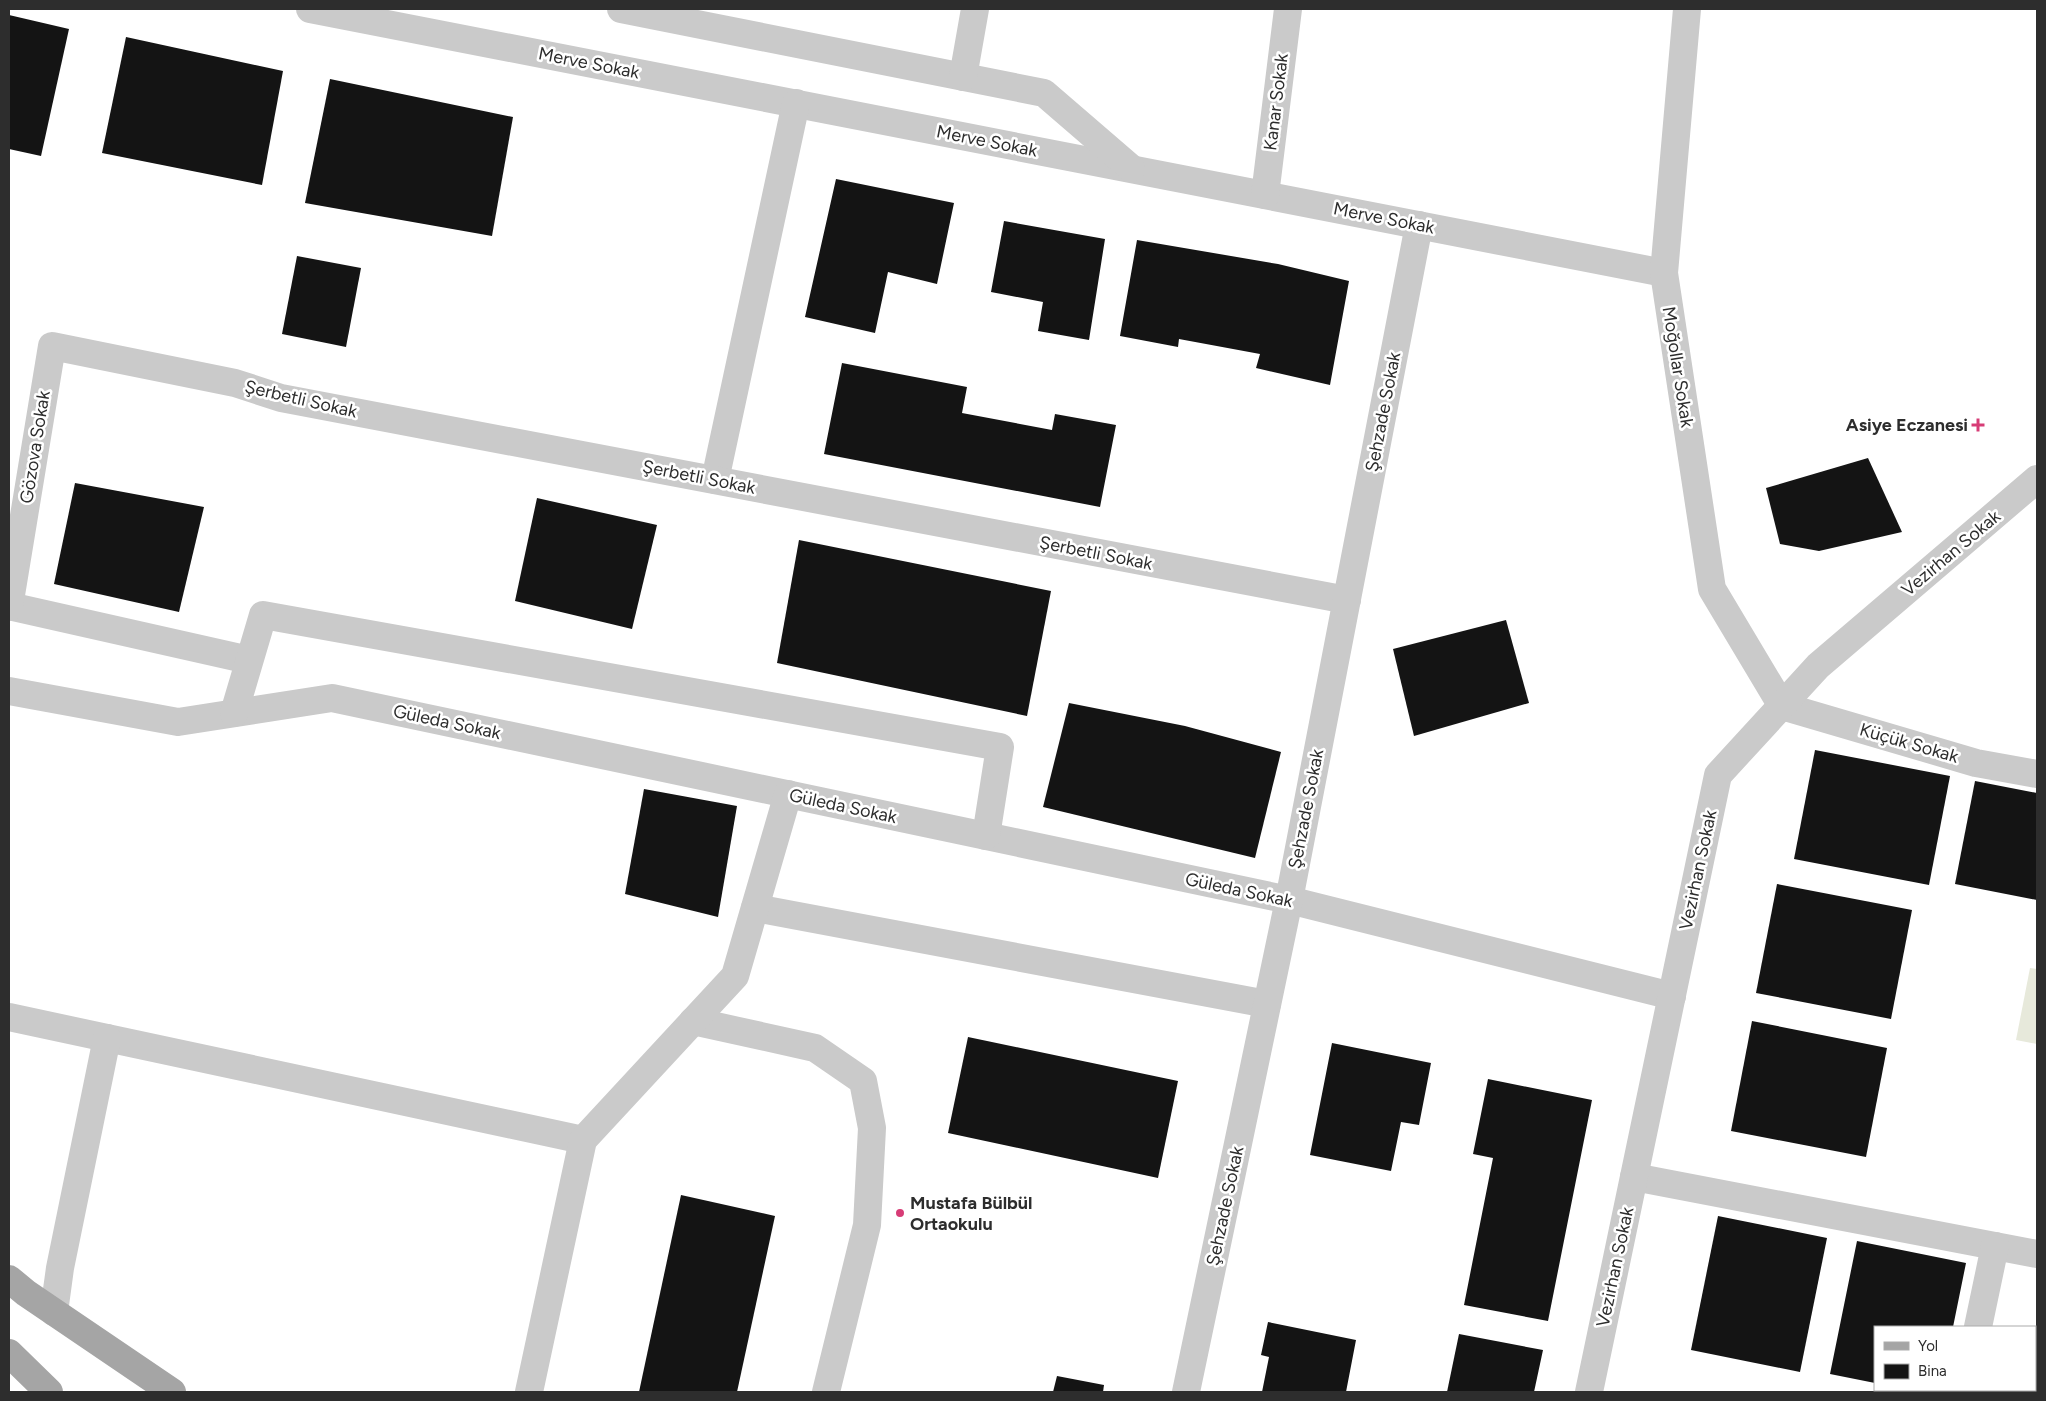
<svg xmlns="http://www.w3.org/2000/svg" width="2046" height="1401" font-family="Figtree,sans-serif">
<rect width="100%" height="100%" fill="#fff"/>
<polygon fill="#e7e9db" points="2030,968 2037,969 2037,1044 2016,1040"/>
<g fill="#141414">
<polygon points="9,15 69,29 41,156 9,149"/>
<polygon points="126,37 283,71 262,185 102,153"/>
<polygon points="330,79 513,117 492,236 305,203"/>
<polygon points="836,179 954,203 937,284 888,272 875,333 805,317"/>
<polygon points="1004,221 1105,239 1089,340 1038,331 1043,302 991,292"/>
<polygon points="1137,240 1278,264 1349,281 1330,385 1256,368 1260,354 1179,339 1178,347 1120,336"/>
<polygon points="297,256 361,268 346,347 282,334"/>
<polygon points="842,363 967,387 962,413 1052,430 1055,414 1116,425 1100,507 824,454"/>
<polygon points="1868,458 1902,532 1819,551 1780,544 1766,488"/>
<polygon points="75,483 204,507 179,612 54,584"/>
<polygon points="537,498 657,525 632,629 515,601"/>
<polygon points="799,540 1051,591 1027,716 777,663"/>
<polygon points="1506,620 1529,703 1414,736 1393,649"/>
<polygon points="1069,703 1185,726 1281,752 1255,858 1043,807"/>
<polygon points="1815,750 1950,776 1929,885 1794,859"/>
<polygon points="1975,781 2037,793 2037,900 1955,884"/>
<polygon points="644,789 737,806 718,917 625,894"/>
<polygon points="1777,884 1912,910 1891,1019 1756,993"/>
<polygon points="1752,1021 1887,1048 1866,1157 1731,1131"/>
<polygon points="968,1037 1178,1081 1158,1178 948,1133"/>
<polygon points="1332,1043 1431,1063 1419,1125 1401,1122 1391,1171 1310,1155"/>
<polygon points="1488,1079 1592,1100 1548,1321 1464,1305 1493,1158 1473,1154"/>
<polygon points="681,1195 775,1216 737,1392 639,1392"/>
<polygon points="1718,1216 1827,1238 1800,1372 1691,1350"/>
<polygon points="1857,1241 1966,1263 1953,1327 1875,1327 1875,1383 1830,1374"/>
<polygon points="1268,1322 1356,1340 1346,1392 1262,1392 1269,1357 1261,1355"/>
<polygon points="1459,1334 1543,1350 1534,1392 1447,1392"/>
<polygon points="1057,1376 1104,1385 1103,1392 1053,1392"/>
<polygon points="1911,1390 1940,1390 1940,1392 1919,1392"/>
</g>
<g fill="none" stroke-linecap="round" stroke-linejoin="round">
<g stroke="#cacaca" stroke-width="28">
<polyline points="310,9 1664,273"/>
<polyline points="621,9 1044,93 1131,168"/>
<polyline points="1687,9 1664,273 1712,589 1782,706 1976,763 2037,774"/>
<polyline points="963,77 975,9"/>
<polyline points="1265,195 1288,9"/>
<polyline points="715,480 796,103"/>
<polyline points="9,606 249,660"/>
<polyline points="9,607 52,346 235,383 281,398 1347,600"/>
<polyline points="9,691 178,722 332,698 1289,900 1672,996"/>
<polyline points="234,713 263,615 1000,747 986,836"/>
<polyline points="755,908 1267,1004"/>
<polyline points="9,1017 583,1140"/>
<polyline points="693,1021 815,1048 863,1081 872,1128 867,1225 826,1392"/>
<polyline points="1634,1177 2037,1254"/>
<polyline points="54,1312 60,1268 107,1038"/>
<polyline points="1978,1327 1995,1246"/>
<polyline points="529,1392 583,1140 735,976 788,794"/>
<polyline points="1186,1392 1289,900 1419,225"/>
<polyline points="1589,1392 1718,775 1818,666 2037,479"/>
<polyline points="1965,1392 1966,1390"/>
</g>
<g stroke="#a5a5a5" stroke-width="28">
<polyline points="9,1279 26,1293 172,1392"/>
<polyline points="9,1353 49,1392"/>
</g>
</g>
<g fill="#d73c76" stroke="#fff" stroke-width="2">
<path d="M1975.5 417.5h5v5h5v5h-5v5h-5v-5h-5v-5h5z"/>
<circle cx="900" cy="1213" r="5"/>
</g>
<g text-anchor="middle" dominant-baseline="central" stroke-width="5" stroke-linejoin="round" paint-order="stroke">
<g font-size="18" fill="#2d2d2d" stroke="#fff">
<text transform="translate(589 63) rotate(11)">Merve Sokak</text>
<text transform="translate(1276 102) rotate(-83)">Kanar Sokak</text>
<text transform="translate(987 141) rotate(11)">Merve Sokak</text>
<text transform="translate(1384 218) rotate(11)">Merve Sokak</text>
<text transform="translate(1678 367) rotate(81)">Moğollar Sokak</text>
<text transform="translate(301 399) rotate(13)">Şerbetli Sokak</text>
<text transform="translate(1383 412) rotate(-79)">Şehzade Sokak</text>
<text transform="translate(35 447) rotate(-81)">Gözova Sokak</text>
<text transform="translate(699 477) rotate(11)">Şerbetli Sokak</text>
<text transform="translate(1096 553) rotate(11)">Şerbetli Sokak</text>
<text transform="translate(1951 553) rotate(-40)">Vezirhan Sokak</text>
<text transform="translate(447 722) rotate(12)">Güleda Sokak</text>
<text transform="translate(1909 743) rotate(16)">Küçük Sokak</text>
<text transform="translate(843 806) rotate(12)">Güleda Sokak</text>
<text transform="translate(1306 809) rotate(-79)">Şehzade Sokak</text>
<text transform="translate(1698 870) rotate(-78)">Vezirhan Sokak</text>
<text transform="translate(1239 890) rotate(12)">Güleda Sokak</text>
<text transform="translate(1225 1206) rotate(-78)">Şehzade Sokak</text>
<text transform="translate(1615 1267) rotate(-78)">Vezirhan Sokak</text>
</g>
<g font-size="18" font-weight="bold" fill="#2d2d2d" stroke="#fff" text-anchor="end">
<text x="1968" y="425">Asiye Eczanesi</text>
<text x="910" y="1203" text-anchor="start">Mustafa Bülbül<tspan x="910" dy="21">Ortaokulu</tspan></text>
</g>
</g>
<rect width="2046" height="1401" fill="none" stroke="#2d2d2d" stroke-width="20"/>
<rect x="1874" y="1326" width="162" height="65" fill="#ffffff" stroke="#ababab"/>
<rect x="1884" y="1342" width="25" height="8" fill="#a5a5a5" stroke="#ababab"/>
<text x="1918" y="1351" font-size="15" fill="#2d2d2d">Yol</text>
<rect x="1884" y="1364" width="25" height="15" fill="#141414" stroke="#ababab"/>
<text x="1918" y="1376" font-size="15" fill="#2d2d2d">Bina</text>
</svg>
